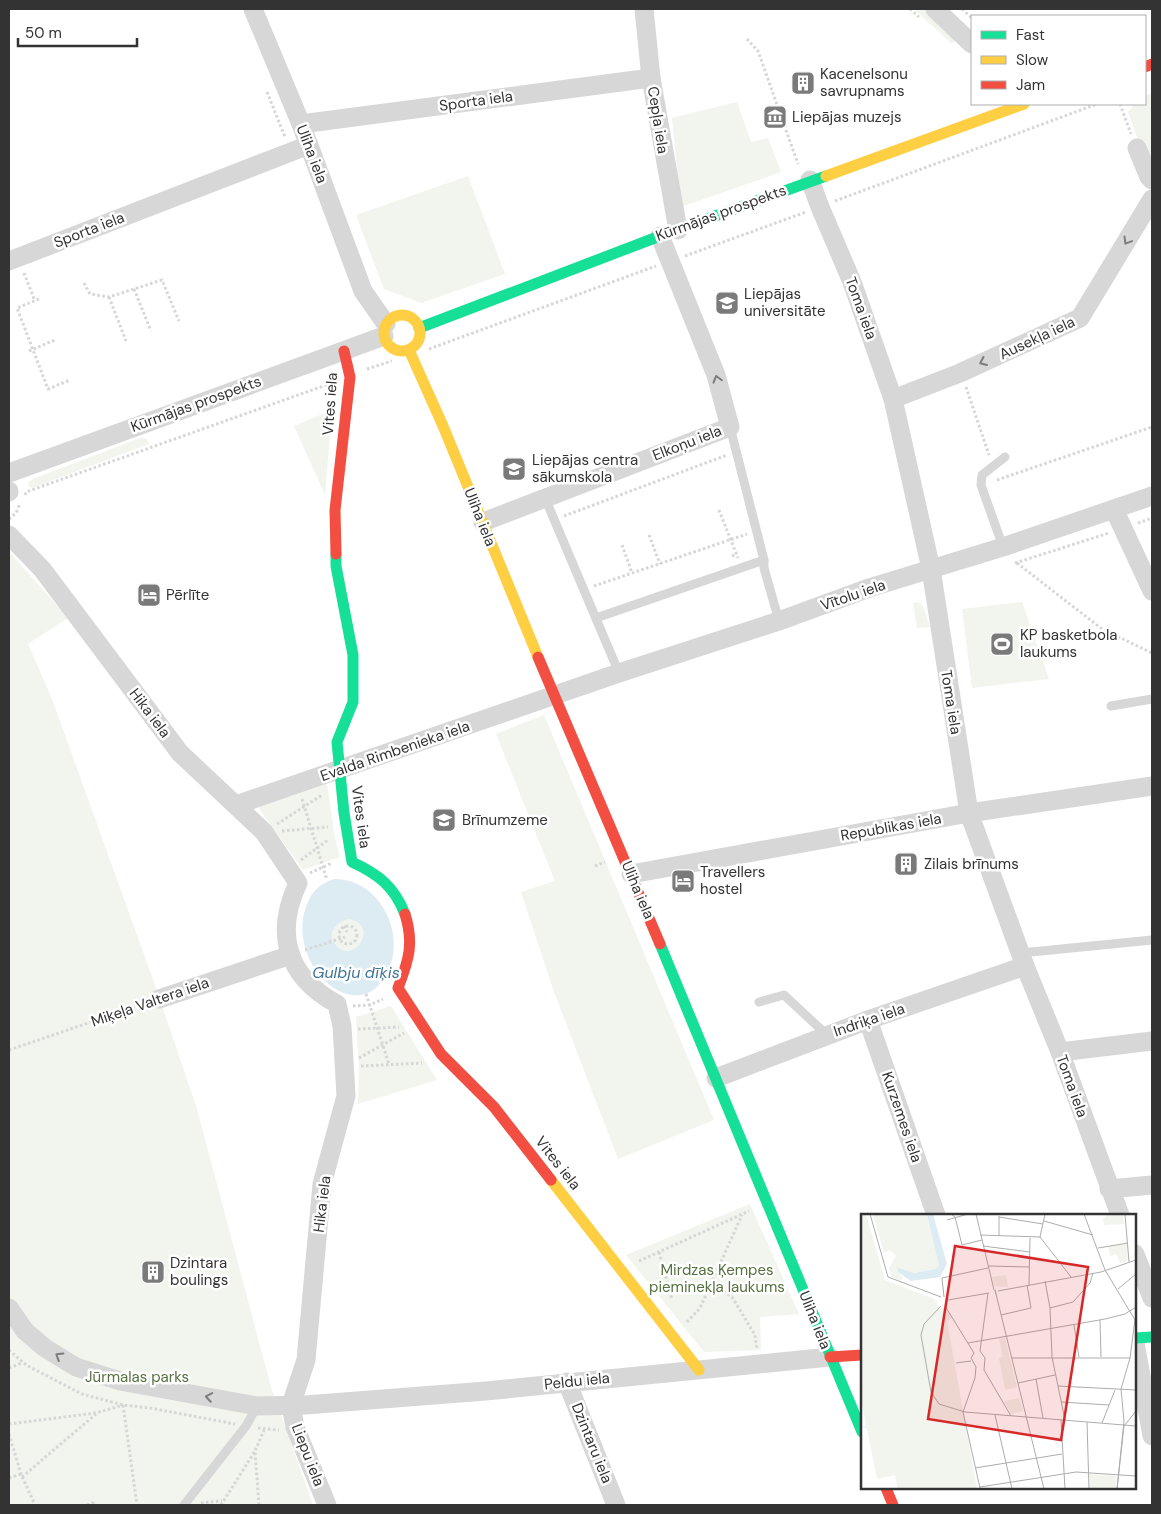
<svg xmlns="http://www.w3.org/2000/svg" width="1161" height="1514" font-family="'DM Sans',sans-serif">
<rect width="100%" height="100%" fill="#fff"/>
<g fill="#f1f5ed">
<polygon points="914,9 924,9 954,37 955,42 951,43"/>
<polygon points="1152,93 1152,158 1145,159 1128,112 1133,107 1133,104 1145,104 1145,96"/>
<polygon points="737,102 751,142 768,138 781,172 681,207 672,118"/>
<polygon points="468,176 505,274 421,303 384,289 356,215"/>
<polygon points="332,410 325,495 294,426"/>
<polygon points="140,438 146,438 149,444 32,488 28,486 29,482 33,479"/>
<polygon points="9,552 68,618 28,644 52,699 155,985 197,1109 271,1387 313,1505 9,1505"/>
<polygon points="918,602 923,606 930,627 917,628 913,603"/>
<polygon points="1022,602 1049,679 972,688 962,609"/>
<polygon points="544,715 714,1120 618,1159 554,992 521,892 555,881 496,734"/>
<polygon points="327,784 335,838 340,857 303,870 258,807"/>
<circle cx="348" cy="935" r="16"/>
<polygon points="391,1006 437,1080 358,1104 359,1069 356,1017"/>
<polygon points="750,1204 799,1314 760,1317 761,1350 704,1352 626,1255"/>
</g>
<path fill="#ddebf3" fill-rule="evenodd" d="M334,879C375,878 403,925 391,963C367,1037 284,969 306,907C311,892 319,884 334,879ZM349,919C381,926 353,967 335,944C326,933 337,921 349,919Z"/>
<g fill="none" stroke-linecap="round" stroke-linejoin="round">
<g stroke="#d6d6d6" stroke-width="3" stroke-dasharray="2.5 2.5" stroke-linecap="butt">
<polyline points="910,9 919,17"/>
<polyline points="962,9 972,18"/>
<polyline points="747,39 758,51 798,164"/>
<polyline points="267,92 285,137"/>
<polyline points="1120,104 1131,134"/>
<polyline points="835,201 1097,104"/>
<polyline points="685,256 806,212"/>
<polyline points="24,273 35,301"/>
<polyline points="84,283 90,294 109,297 162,280 179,321"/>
<polyline points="134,289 151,331"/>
<polyline points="109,297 126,341"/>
<polyline points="39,299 17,308 48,389 70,380"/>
<polyline points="429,349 656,266"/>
<polyline points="29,351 55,340"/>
<polyline points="367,369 392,361"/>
<polyline points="966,387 989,455"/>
<polyline points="997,480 1152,427"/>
<polyline points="25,495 26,492 329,384"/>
<polyline points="719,510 738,558"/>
<polyline points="564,516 727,455"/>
<polyline points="9,519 16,513 20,504"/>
<polyline points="1138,523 1152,518"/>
<polyline points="649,535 660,564"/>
<polyline points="622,545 632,573"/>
<polyline points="732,556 737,554"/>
<polyline points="1015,563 1109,533"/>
<polyline points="1017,563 1102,629 1152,653"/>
<polyline points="594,586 747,534"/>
<polyline points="302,799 327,880"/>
<polyline points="277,824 322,795"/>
<polyline points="282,831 328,827"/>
<polyline points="301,860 328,840"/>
<polyline points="595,866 605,862"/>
<polyline points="310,873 332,863"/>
<circle cx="348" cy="935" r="9"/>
<polyline points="344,926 347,932"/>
<polyline points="305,950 345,937"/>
<polyline points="366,994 389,1064"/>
<polyline points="353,1006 370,1005 383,999"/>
<polyline points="358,1029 399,1027"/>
<polyline points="9,1050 144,1004"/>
<polyline points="359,1058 404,1033"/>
<polyline points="361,1066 422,1063"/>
<polyline points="659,1252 672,1300"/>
<polyline points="639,1261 749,1211"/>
<polyline points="711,1283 732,1297 755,1335 757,1349"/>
<polyline points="687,1322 700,1308 742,1215"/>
<polyline points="9,1350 26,1365 82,1394 123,1405 150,1408 235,1424"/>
<polyline points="9,1368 22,1363"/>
<polyline points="123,1405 137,1505"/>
<polyline points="9,1424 96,1413 123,1405"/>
<polyline points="258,1428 279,1430"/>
<polyline points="9,1434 21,1474 35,1505"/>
<polyline points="22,1477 96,1414"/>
<polyline points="9,1478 21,1474"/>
<polyline points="201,1503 222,1501"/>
<polyline points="87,1505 93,1503 94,1505"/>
<polyline points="221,1505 255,1451"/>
<polyline points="259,1505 255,1451 264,1430"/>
</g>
<g stroke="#d7d7d7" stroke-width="9">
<polyline points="730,427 764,560 764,568 779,621"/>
<polyline points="545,498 619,673"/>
<polyline points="1003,547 981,485 982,475 1005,457"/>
<polyline points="596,618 764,560"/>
<polyline points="1111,706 1152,699"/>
<polyline points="1021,953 1152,940"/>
<polyline points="759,1002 784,995 827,1035"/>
<polyline points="184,1505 246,1426 257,1406"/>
</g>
<g stroke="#d7d7d7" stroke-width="19">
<polyline points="253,9 301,124 363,291 386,324"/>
<polyline points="644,9 651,78 678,230"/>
<polyline points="935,9 972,44"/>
<polyline points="301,124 651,78"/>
<polyline points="1137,148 1149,177 1152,180"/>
<polyline points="810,180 820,207 852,282 893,399 931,569 969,813 1025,966 1060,1052 1120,1215"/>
<polyline points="9,261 309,145"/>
<polyline points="893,399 960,373 1080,318 1152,199"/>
<polyline points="9,473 384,336"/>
<polyline points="9,491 9,492"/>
<polyline points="1114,509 1152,591"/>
<polyline points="483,522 730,427 716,375 660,236"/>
<path d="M9,535L42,569L180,753L264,832L298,883C274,934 287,977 337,1004L342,1026L346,1096L322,1184L306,1360L291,1405L295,1427L327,1505"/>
<polyline points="236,805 619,673 779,621 869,588 1003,547 1152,496"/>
<polyline points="631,874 969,813 1152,786"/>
<polyline points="159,999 291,955"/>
<polyline points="868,1020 936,1215"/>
<polyline points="1060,1052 1152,1041"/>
<polyline points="716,1078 868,1020 1025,966"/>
<polyline points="1109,1189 1152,1185"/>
<polyline points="1135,1254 1152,1298"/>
<polyline points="9,1308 25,1331 45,1348 76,1367 120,1381 257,1406 305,1405 486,1391 830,1357"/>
<polyline points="1135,1343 1152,1436"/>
<polyline points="567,1382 616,1505"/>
</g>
<g stroke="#16e098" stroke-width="11">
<polyline points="419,328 660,236 826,176"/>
<path d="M336,554V566L353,655V702L337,742L344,813L352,862C378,874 394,886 405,914"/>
<polyline points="660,944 862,1432"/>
<polyline points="1135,1338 1152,1337"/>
</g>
<g stroke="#ffcf43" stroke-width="11">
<polyline points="826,176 1024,104"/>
<circle cx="402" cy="333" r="18"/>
<polyline points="409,350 443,426 538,657"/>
<polyline points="551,1180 699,1370"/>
</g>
<g stroke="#f24e42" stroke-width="11">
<polyline points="1145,67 1152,64"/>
<polyline points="336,554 335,510 350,377 344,351"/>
<polyline points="538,657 660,944"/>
<path d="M405,914C414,943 409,960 398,988L441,1054L494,1107L551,1180"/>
<polyline points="830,1357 862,1355"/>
<polyline points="886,1488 893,1505"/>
</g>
</g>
<defs><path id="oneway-chevron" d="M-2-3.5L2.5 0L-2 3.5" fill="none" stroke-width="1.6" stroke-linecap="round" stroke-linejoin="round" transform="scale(1.25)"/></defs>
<g stroke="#7d7d7d">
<use href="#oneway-chevron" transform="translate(1127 241) rotate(121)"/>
<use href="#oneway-chevron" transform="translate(983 362) rotate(156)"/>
<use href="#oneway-chevron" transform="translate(717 379) rotate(-106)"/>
<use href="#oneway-chevron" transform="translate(59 1356) rotate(-148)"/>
<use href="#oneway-chevron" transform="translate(209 1397) rotate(-170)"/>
</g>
<defs>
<g id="building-square" transform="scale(1.25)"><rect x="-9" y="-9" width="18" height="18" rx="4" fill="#7a7a7a" stroke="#fff"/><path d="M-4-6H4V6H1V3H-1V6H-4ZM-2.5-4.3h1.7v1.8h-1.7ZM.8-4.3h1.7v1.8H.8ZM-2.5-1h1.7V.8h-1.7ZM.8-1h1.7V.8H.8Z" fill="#fff"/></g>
<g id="museum-square" transform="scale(1.25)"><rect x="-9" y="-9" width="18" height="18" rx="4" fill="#7a7a7a" stroke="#fff"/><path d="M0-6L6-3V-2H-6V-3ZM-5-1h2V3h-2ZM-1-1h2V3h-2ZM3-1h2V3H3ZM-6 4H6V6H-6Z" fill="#fff"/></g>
<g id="university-square" transform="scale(1.25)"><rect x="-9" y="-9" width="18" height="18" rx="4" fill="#7a7a7a" stroke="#fff"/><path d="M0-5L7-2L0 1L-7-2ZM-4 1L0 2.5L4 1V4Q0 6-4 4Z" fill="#fff"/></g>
<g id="school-square" transform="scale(1.25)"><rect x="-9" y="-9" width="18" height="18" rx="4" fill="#7a7a7a" stroke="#fff"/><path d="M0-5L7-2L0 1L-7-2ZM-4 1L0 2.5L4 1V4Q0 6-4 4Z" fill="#fff"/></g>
<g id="hotel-square" transform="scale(1.25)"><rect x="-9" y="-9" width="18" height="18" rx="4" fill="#7a7a7a" stroke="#fff"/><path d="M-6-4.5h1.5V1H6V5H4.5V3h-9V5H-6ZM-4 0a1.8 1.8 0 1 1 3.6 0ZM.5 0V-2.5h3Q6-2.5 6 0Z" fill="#fff"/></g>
<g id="stadium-square" transform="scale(1.25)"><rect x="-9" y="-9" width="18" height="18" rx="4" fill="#7a7a7a" stroke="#fff"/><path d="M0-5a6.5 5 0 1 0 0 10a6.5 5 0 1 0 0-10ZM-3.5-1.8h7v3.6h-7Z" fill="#fff"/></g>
</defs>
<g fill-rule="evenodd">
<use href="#building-square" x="803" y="83"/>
<use href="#museum-square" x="775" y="117"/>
<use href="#university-square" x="727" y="303"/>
<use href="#school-square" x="514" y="469"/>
<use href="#hotel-square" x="149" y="595"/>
<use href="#stadium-square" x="1002" y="644"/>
<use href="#school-square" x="444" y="820"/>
<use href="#building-square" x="906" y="864"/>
<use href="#hotel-square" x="683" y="881"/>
<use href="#building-square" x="153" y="1272"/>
</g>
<g text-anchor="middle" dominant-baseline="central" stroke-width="5" stroke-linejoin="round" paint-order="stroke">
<g font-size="15" fill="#333" stroke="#fff" text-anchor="start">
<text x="820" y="74">Kacenelsonu<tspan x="820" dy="17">savrupnams</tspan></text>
<text x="792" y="117">Liepājas muzejs</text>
<text x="744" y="294">Liepājas<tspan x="744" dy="17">universitāte</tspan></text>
<text x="532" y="460">Liepājas centra<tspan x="532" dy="17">sākumskola</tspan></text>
<text x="166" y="595">Pērlīte</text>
<text x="1020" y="635">KP basketbola<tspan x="1020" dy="17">laukums</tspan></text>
<text x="462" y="820">Brīnumzeme</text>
<text x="924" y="864">Zilais brīnums</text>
<text x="700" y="872">Travellers<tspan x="700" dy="17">hostel</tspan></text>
<text x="170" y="1263">Dzintara<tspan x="170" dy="17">boulings</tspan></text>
</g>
<g font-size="15" fill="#333" stroke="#fff">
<text transform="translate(476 101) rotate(-8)">Sporta iela</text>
<text transform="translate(658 120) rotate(81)">Cepļa iela</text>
<text transform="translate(312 154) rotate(69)">Uliha iela</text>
<text transform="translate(721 213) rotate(-20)">Kūrmājas prospekts</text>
<text transform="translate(89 230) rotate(-21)">Sporta iela</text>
<text transform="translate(861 308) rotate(70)">Toma iela</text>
<text transform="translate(1037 338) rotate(-25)">Ausekļa iela</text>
<text transform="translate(196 404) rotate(-20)">Kūrmājas prospekts</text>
<text transform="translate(330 404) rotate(-86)">Vites iela</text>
<text transform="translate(687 443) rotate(-21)">Elkoņu iela</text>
<text transform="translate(480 517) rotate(68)">Uliha iela</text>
<text transform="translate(853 595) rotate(-19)">Vītolu iela</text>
<text transform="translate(951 702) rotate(81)">Toma iela</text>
<text transform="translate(150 713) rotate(53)">Hika iela</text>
<text transform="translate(395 751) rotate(-19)">Evalda Rimbenieka iela</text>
<text transform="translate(361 817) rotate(82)">Vites iela</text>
<text transform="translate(891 827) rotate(-10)">Republikas iela</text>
<text transform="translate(638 890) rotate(67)">Uliha iela</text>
<text transform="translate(150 1002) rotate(-19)">Miķeļa Valtera iela</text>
<text transform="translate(869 1020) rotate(-19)">Indriķa iela</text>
<text transform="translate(1072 1086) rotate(70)">Toma iela</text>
<text transform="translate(902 1117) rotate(71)">Kurzemes iela</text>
<text transform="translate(558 1163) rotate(52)">Vites iela</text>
<text transform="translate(322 1204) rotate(-83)">Hika iela</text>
<text transform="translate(815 1320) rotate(68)">Uliha iela</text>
<text transform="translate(577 1381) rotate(-6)">Peldu iela</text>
<text transform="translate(592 1443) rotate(68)">Dzintaru iela</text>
<text transform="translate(308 1455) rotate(69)">Liepu iela</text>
</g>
<g font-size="15" fill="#56703f" stroke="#fff">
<text x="717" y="1270">Mirdzas Ķempes<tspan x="717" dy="17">pieminekļa laukums</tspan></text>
<text x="137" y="1377">Jūrmalas parks</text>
</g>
<g font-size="16" font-style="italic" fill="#3f7597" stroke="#fff">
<text x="356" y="972">Gulbju dīķis</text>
</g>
</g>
<g transform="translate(861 1214)">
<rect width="275" height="275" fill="#fff"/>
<path d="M0,0H5L24,66L73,85L74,89L75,85L78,96L84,93L91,104L86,107L116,275H37L34,261L16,265L6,215L0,212H5L0,183ZM12,0H66L78,46L77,55L52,59L37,53L36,57L42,63L40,67L31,63L28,54L35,42L29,36L23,39ZM248,0L262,1L263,10L243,11L242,5ZM266,30V47L259,49L255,40L249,42L247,32ZM145,61L147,73L133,72L131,63ZM144,124L156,173L144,176L138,144L142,143L138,125ZM158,184L162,197L150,200L143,187ZM228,260L255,262V275H229Z" fill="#f1f5ed"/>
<path d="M66,0H72L86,50L79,63L50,67L37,58L36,53L53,59L75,55L78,51Z" fill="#ddebf3"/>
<path fill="none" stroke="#adadad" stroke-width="1" d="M9,0L27,63L80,83M90,0L94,3L101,31L121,26M115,0L133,76M184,0L179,23L210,63M223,0L244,56L274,106M264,0L268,48M138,3L182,10M86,6L107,0M183,7L232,21M119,21L179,23M138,22V2M122,32L169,38M237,34L267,29M127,52L168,53M184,67L189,94L191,143L204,206M168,71L169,24M257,75L275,60M137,77L240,58L275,46M127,79L119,137L124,144L123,156L150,202M135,80L134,76L183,275M83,83L81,64L127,54M87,86L128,79M80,92L63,110L60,121L70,178L78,190L104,198L275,212M84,92L113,139L110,144L115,153L114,164L102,198M189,94L212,88L229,69L232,59M140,101L170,94L166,71M239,106L240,143M213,111L218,143M107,129L244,105L264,100L275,93M151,144H269M95,149L110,147M175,165L182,204M157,169L194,161M197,172L275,176M200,188L248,191M102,198L119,274M134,201L151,275M200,206L204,275M226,208L228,275M241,209L254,176M114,254L201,240M119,273L215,258L275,262M256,275L263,207L260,175L269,144L274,105M256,275L263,212L275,197"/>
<path fill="#d62828" fill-opacity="0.15" stroke="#d62828" stroke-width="2.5" d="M94,32L227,53L200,226L67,205Z"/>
<rect width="275" height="275" fill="none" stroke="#333" stroke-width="2.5"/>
</g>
<rect width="1161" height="1514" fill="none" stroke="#333333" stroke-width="20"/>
<rect x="971" y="15" width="175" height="90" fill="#ffffff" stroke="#adadad"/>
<rect x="981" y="31" width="25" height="8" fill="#16e098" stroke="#adadad"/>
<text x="1016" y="40" font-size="15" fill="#333333">Fast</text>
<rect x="981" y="56" width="25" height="8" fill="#ffcf43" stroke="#adadad"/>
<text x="1016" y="65" font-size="15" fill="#333333">Slow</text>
<rect x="981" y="81" width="25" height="8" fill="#f24e42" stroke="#adadad"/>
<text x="1016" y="90" font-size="15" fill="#333333">Jam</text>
<path d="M18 38v8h119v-8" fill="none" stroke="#333333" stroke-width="2.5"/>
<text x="25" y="38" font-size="15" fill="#333333" stroke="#ffffff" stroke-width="4" paint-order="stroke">50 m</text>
</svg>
